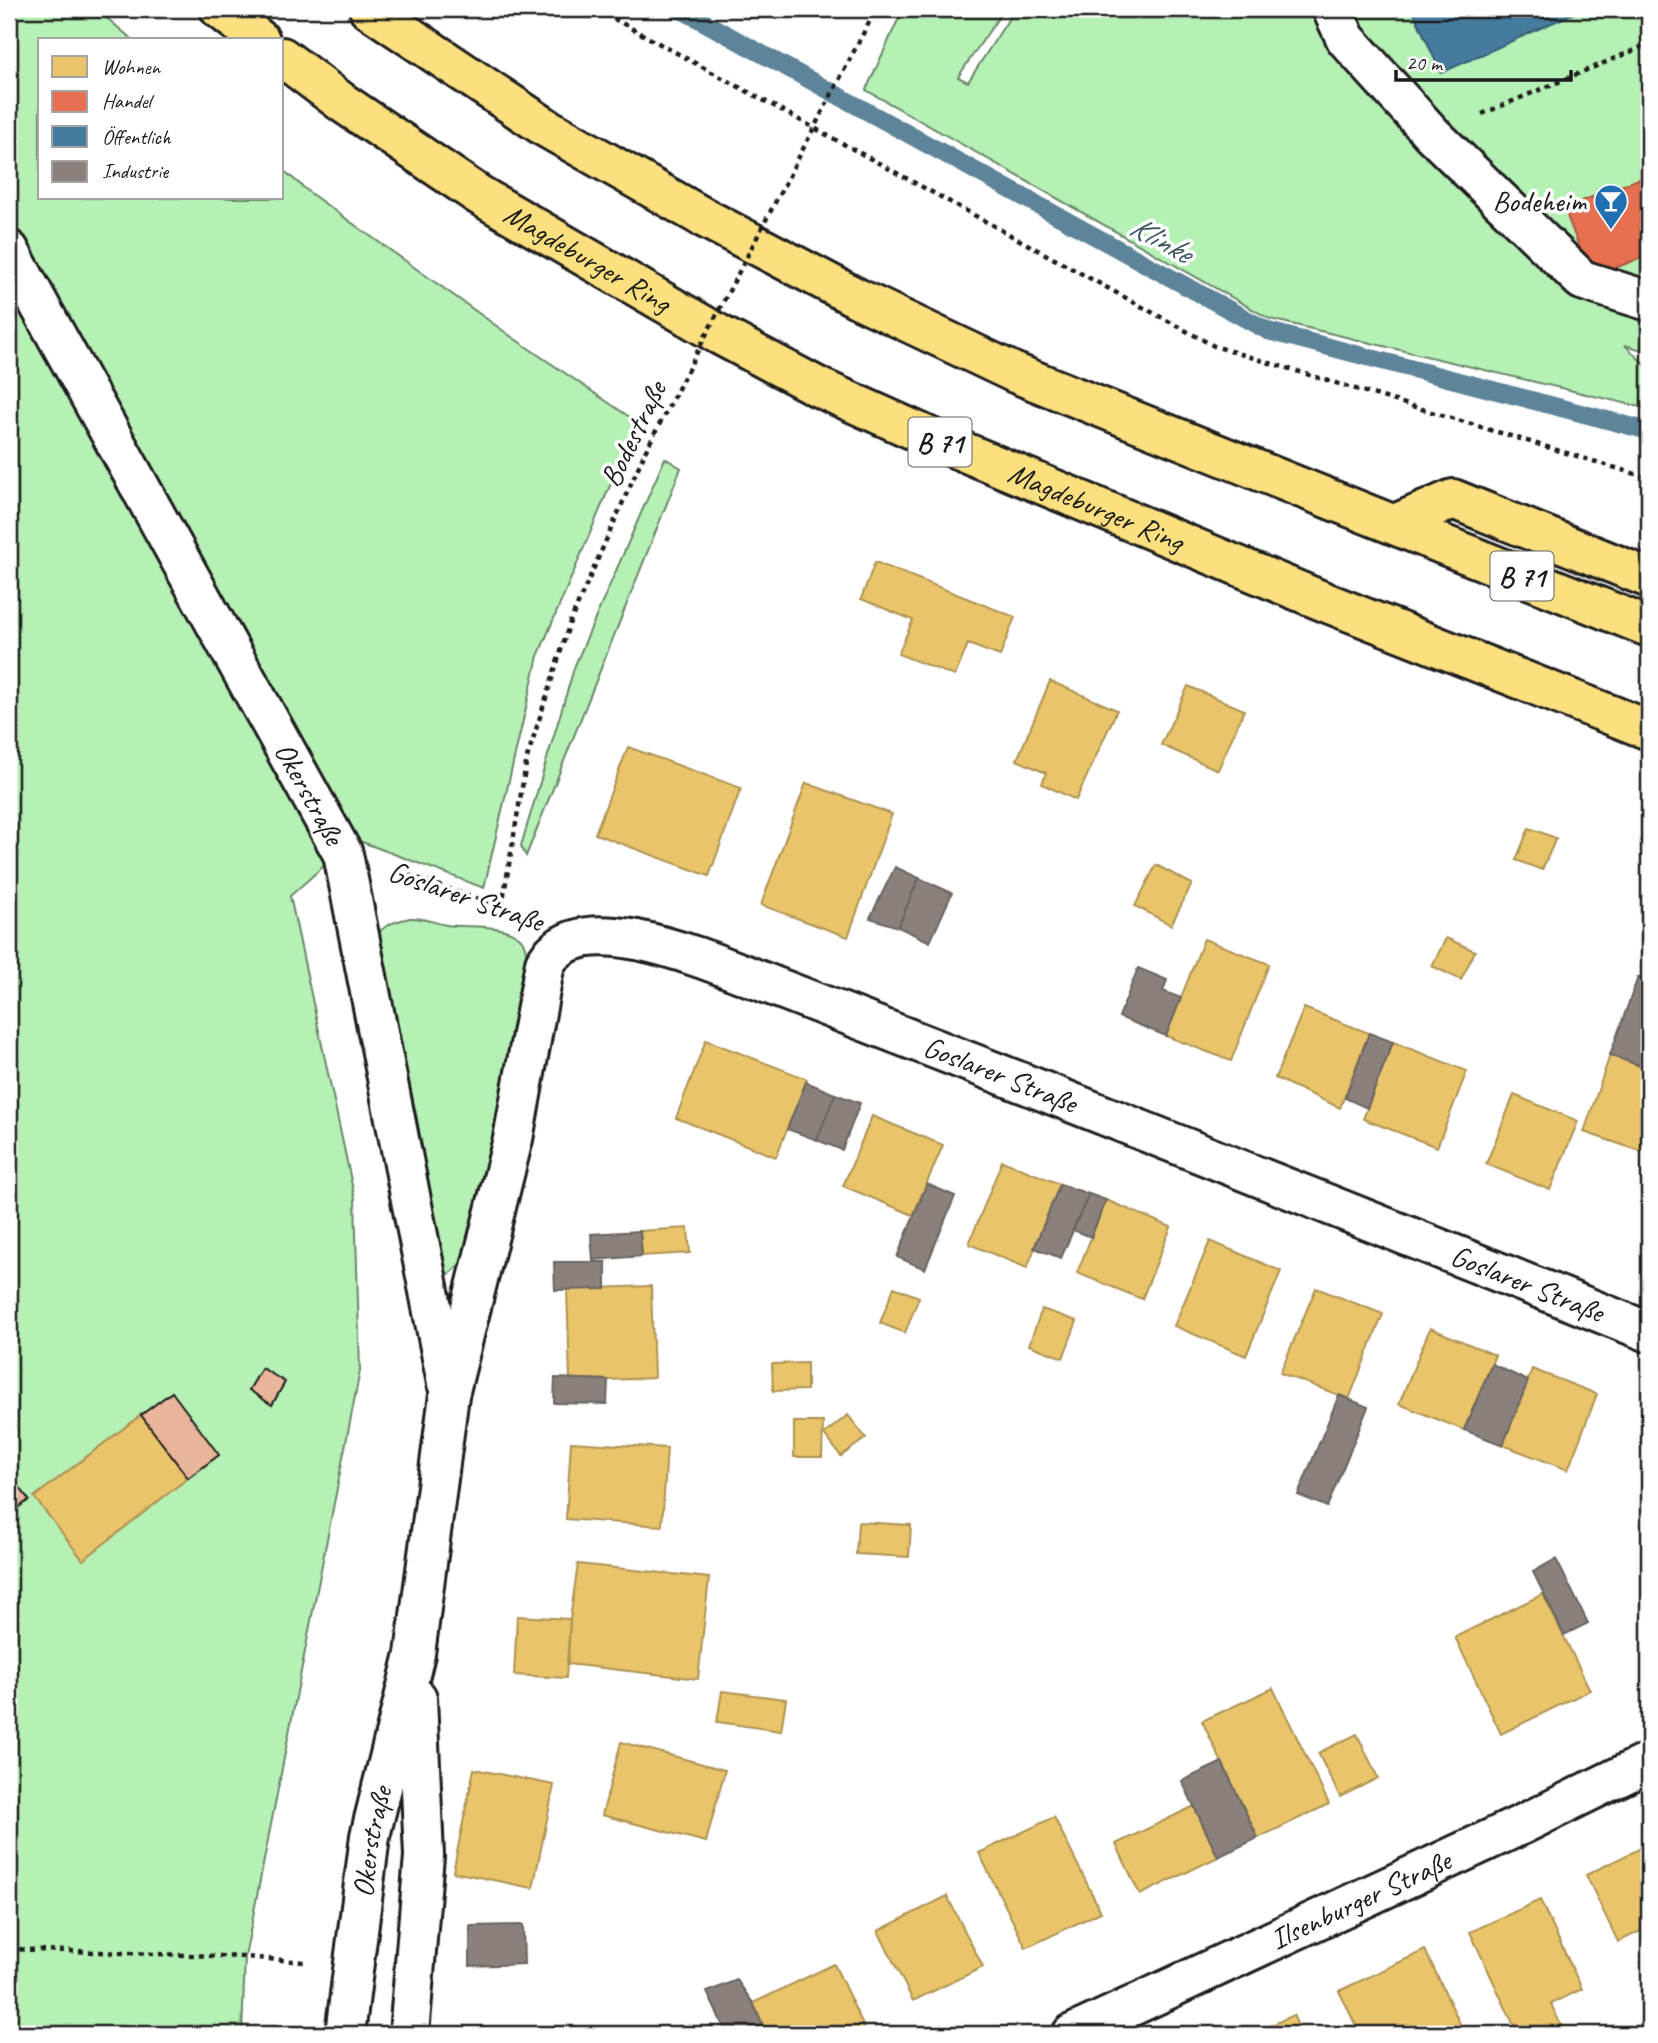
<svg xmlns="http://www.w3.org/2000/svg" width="1658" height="2043" font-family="Caveat,sans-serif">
<rect width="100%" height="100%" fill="#fff"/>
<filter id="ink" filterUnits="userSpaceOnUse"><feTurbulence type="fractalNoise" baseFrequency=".0143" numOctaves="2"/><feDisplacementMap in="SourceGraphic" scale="14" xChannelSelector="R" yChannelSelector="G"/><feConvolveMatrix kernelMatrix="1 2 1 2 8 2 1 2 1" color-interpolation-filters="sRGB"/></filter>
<g filter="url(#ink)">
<g fill="#b5f0b5" stroke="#688668" stroke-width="2">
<polygon points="9,9 96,9 133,40 40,40 40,198 282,198 282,169 310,193 512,337 637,422 538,656 484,888 354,839 290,896 355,1199 360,1371 245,1957 242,2034 9,2034"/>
<polygon points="903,9 1004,9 958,77 968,82 1015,9 1649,9 1649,352 1625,345 1649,369 1649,409 1270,319 866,90"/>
<polygon points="665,458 681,468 526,856 521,846 575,665"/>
<path d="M410,918C423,917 434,923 447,925C467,928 506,923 521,939C526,944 526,953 527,960L479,1218C472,1234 465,1268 447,1275L443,1272L417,1119L401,1045L372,944C379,926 392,922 410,918Z"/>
</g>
<g fill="#e9c46a" stroke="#ac9253" stroke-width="2">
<polygon points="875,562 1015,617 1000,656 968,644 955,676 898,654 913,620 861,599"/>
<polygon points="1050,681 1117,710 1076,800 1042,784 1046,773 1017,760"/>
<polygon points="1188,686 1244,710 1218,770 1161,745"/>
<polygon points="628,747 741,788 709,876 595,834"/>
<polygon points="806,783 892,814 848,937 761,905"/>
<polygon points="1529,828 1556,838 1542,870 1516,860"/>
<polygon points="1156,865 1192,884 1171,925 1135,906"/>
<polygon points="1446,938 1475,951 1461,980 1432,966"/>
<polygon points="1204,939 1269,964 1231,1061 1166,1036"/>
<polygon points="1304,1008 1369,1033 1340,1108 1275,1078"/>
<polygon points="706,1040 807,1079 776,1157 676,1118"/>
<polygon points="1393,1042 1467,1071 1437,1147 1363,1119"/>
<polygon points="1610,1055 1649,1069 1649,1154 1584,1132"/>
<polygon points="1514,1095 1578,1121 1550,1190 1486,1164"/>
<polygon points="872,1116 943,1145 913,1215 843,1186"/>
<polygon points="1002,1161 1060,1184 1027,1268 969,1244"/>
<polygon points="1106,1200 1171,1227 1142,1299 1077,1273"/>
<polygon points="688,1228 690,1253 642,1256 640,1231"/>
<polygon points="1210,1241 1281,1271 1246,1356 1174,1326"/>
<polygon points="651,1286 654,1378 608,1380 570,1379 567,1289"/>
<polygon points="894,1287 919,1297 905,1333 880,1323"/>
<polygon points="1316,1288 1383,1314 1349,1399 1280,1373"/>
<polygon points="1042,1309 1077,1321 1063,1358 1029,1345"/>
<polygon points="1430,1328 1495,1355 1464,1430 1399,1404"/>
<polygon points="807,1363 807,1390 773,1391 772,1364"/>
<polygon points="1532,1369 1597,1394 1568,1470 1503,1445"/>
<polygon points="141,1415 188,1478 83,1560 34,1497"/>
<polygon points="848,1415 866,1438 841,1456 824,1434"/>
<polygon points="794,1422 823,1422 822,1457 794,1457"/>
<polygon points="571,1442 667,1448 662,1526 566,1519"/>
<polygon points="858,1522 911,1525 909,1557 856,1554"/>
<polygon points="578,1564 709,1578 698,1679 568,1664 570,1619"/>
<polygon points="1543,1594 1590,1690 1501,1734 1455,1637"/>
<polygon points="517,1616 570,1619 566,1678 514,1675"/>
<polygon points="1273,1688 1329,1804 1258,1838 1202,1721"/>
<polygon points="722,1691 786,1699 781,1731 717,1722"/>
<polygon points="1357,1734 1378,1778 1340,1797 1318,1753"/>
<polygon points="621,1742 725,1770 706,1842 602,1815"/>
<polygon points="474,1769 554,1785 533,1888 453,1872"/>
<polygon points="1194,1806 1218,1857 1140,1895 1116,1844"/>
<polygon points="1054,1817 1101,1912 1026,1948 979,1853"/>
<polygon points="1649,1844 1649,1927 1618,1942 1586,1875"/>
<polygon points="947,1896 983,1967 913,2001 878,1931"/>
<polygon points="1540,1900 1582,1989 1551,2004 1565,2034 1518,2034 1470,1932"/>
<polygon points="1425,1950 1465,2034 1360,2034 1339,1991"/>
<polygon points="834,1964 867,2034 767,2034 753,2003"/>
<polygon points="1293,2015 1302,2034 1253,2034"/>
</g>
<polygon fill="#e76f51" stroke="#aa5641" stroke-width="2" points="1649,175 1649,255 1591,277 1564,208"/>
<polygon fill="#457b9d" stroke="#395e76" stroke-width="2" points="1412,9 1583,9 1441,73"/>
<g fill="#8a817c" stroke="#69635f" stroke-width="2">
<polygon points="895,867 919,878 898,927 870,918"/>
<polygon points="919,878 952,893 930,942 898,927"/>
<polygon points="1138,968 1167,980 1163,991 1181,998 1166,1036 1119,1017"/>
<polygon points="1638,977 1649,981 1649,1069 1610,1055"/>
<polygon points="1369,1033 1393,1042 1367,1108 1345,1098"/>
<polygon points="806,1082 835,1094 817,1140 787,1129"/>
<polygon points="835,1094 860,1103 842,1150 817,1140"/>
<polygon points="927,1184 955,1196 925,1269 897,1257"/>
<polygon points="1060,1184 1089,1194 1061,1258 1034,1248"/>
<polygon points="1089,1194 1106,1200 1091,1237 1073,1230"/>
<polygon points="640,1231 642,1256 593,1260 591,1234"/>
<polygon points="554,1262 606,1262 606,1289 555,1290"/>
<polygon points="1492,1364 1528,1381 1503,1445 1464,1430"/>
<polygon points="555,1378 608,1380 607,1404 554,1403"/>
<polygon points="1339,1395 1368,1407 1327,1507 1298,1495"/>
<polygon points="1556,1559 1588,1623 1564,1635 1533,1572"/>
<polygon points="1222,1762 1258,1838 1218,1857 1182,1781"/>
<polygon points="523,1925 524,1964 470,1966 470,1926"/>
<polygon points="737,1980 753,2003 763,2025 740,2034 727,2034 707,1992"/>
</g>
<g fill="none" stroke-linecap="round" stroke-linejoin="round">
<polyline stroke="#5d8498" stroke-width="18" points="680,9 1268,331 1649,431"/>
</g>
<g fill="#e9b59b" stroke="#1c1c1c" stroke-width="2">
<polygon points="262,1368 285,1382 272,1405 249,1390"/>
<polygon points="172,1392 219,1455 188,1478 141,1415"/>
<polygon points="9,1472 29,1500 9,1514"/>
</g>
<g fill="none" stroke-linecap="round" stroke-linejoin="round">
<g stroke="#1c1c1c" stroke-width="44">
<g id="minor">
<polyline points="1332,9 1346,39 1432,134 1582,280 1649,301"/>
<path id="s1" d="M9,250L343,854L447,1383"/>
<path id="s2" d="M345,2034L370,1836L415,1654L449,1395L513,1139L545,963C565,931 604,934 637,940C690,951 739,973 789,992C858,1019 926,1045 995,1072C1213,1159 1431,1245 1649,1332"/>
<polyline points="409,2034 424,1856 417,1698"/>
<path id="s3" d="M1072,2034L1523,1824L1649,1762"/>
</g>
</g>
<g stroke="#1c1c1c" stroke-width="44">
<g id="highway">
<polyline points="220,9 260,40"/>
<polyline points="369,9 545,127 701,216 857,298 1015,373 1649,627"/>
<path id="s4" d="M282,57L343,103L479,195L720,335L818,387L945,444L1325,602L1649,730"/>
<polyline points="1395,524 1453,499 1649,578"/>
</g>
</g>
<g stroke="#1c1c1c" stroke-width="4.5" stroke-dasharray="5 5" stroke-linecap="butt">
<polyline points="596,9 1214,346 1649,478"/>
<polyline points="1482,114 1649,44"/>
<polyline points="399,872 520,913"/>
<polyline points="502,906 527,758 570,622 645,452"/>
<polyline points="9,1949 245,1957 305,1962"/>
</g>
<use href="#minor" stroke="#fff" stroke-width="38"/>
<use href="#highway" stroke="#fce080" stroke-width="38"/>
<polyline stroke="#1c1c1c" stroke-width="4.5" stroke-dasharray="5 5" stroke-linecap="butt" points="645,452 876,9"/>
</g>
</g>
<defs>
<g id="bar-pin" transform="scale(1.75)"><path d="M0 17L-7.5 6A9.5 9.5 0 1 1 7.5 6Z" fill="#1f6fb2" stroke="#fff"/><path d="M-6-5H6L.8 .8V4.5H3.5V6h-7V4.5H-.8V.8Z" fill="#fff"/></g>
</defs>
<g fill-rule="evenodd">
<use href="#bar-pin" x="1611" y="201"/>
</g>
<g text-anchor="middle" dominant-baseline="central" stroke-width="7" stroke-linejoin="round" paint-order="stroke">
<g fill="#fff" stroke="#606060" stroke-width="2">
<rect x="908.5" y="417.5" width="63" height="49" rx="5"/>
<rect x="1490.5" y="551.5" width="63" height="49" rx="5"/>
</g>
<g font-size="28" font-weight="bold" fill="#1c1c1c">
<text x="940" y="442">B 71</text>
<text x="1522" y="576">B 71</text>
</g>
<g font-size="30" fill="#1c1c1c" stroke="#fff" text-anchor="end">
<text x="1586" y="201">Bodeheim</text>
</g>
<g font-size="30" fill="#1c1c1c" stroke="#fff">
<text stroke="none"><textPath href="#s4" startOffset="366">Magdeburger Ring</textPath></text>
<text transform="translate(633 434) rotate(-64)">Bodestraße</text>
<text stroke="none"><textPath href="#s4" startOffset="933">Magdeburger Ring</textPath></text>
<text stroke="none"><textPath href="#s1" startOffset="621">Okerstraße</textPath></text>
<text transform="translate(466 896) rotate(19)">Goslarer Straße</text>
<text stroke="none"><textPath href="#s2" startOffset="1580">Goslarer Straße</textPath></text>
<text stroke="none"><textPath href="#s2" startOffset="2147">Goslarer Straße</textPath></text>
<text stroke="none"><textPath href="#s2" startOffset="194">Okerstraße</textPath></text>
<text stroke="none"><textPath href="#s3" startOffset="318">Ilsenburger Straße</textPath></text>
</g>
<g font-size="32" font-style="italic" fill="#425964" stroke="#fff">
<text transform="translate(1161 239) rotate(29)">Klinke</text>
</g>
</g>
<rect width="1658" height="2043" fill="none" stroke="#fff" stroke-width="35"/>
<rect x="18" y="18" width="1623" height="2008" fill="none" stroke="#1c1c1c" stroke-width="2.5" filter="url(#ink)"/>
<rect x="38" y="38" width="245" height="161" fill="#ffffff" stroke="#a4a4a4" stroke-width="2"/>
<rect x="52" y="56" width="35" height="21" fill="#e9c46a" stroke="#a4a4a4" stroke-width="2"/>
<text x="102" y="74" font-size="21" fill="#1c1c1c">Wohnen</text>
<rect x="52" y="91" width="35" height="21" fill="#e76f51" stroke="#a4a4a4" stroke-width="2"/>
<text x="102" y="108" font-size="21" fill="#1c1c1c">Handel</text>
<rect x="52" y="126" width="35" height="21" fill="#457b9d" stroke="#a4a4a4" stroke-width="2"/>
<text x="102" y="144" font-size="21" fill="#1c1c1c">Öffentlich</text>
<rect x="52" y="161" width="35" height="21" fill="#8a817c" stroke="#a4a4a4" stroke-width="2"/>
<text x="102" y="178" font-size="21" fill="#1c1c1c">Industrie</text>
<path d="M1396 70v10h175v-10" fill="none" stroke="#1c1c1c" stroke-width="3.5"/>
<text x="1406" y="70" font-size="21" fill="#1c1c1c" stroke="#ffffff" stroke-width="5" paint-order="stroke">20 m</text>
</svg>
